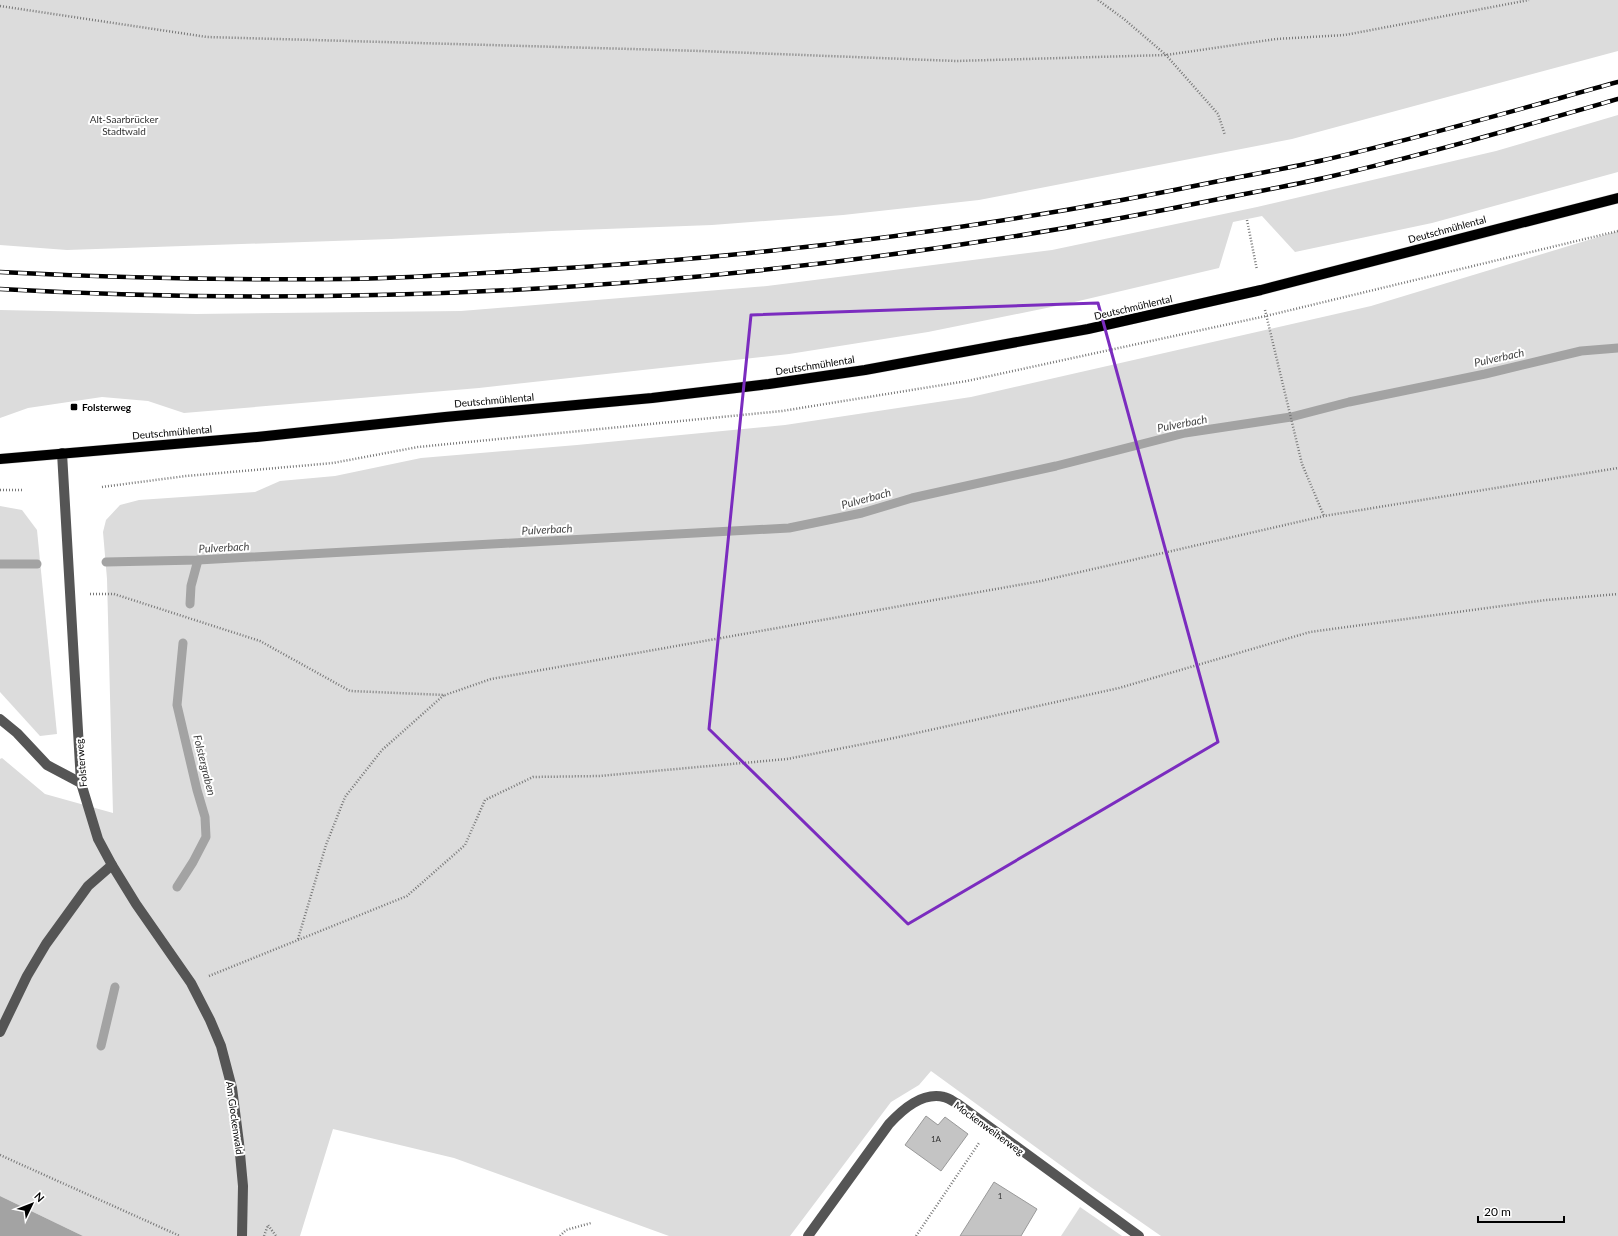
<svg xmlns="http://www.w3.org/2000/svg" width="1618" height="1236" font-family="Lato,sans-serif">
<rect width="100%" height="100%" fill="#fff"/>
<g fill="#dcdcdc">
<polygon points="0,0 1618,0 1618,51 1292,139 979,200 843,215 712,225 552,231 391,239 67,250 0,245"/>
<polygon points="1618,115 1618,172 1432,223 1295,252 1262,216 1233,222 1219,268 1066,304 928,332 789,354 479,388 184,413 148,401 102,397 28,408 0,418 0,310 196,314 461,311 767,286 1052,250 1257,207 1496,151"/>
<polygon points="1618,231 1618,1236 1161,1236 1092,1188 931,1071 919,1085 891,1102 790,1236 669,1236 454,1158 333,1129 300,1236 83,1236 0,1196 0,759 2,758 45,794 113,813 107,579 103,532 106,520 120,505 139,500 255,492 280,481 335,476 421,458 577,445 785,425 971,397 1371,306"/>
<polygon points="0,506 22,510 37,530 57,734 40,736 0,692"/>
<polygon points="1080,1207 1122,1236 1061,1236"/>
</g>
<polygon fill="#a3a3a3" points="0,1196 83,1236 0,1236"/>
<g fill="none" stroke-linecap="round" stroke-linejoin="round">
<g stroke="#a3a3a3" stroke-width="9">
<polyline points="106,562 198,560 789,528 862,513 912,498 1056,466 1185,433 1291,417 1349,402 1485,374 1581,351 1618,348"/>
<polyline points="0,564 37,564"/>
<polyline points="190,604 191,586 198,560"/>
<polyline points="177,887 193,862 206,837 205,817 197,790 177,705 183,643"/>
<polyline points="101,1046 115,987"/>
</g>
</g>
<g fill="#c4c4c4" stroke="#999">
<polygon points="926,1116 938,1125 945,1117 968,1134 941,1171 905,1145"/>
<polygon points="994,1182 1037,1209 1021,1236 960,1236"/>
</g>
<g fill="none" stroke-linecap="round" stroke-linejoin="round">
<g stroke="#dbdbdb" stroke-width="11">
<polyline id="major" points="0,459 257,437 445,417 652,398 769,384 865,370 1088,329 1261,290 1618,198"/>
</g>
<g stroke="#777" stroke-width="2.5" stroke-dasharray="1 2" stroke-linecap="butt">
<polyline points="1098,0 1124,19 1166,55 1218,114 1225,135"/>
<polyline points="0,6 207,37 701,51 956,61 1166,55 1276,39 1345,35 1529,0"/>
<polyline points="1247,220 1257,270"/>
<polyline points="1265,310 1302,464 1324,516"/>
<polyline points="102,487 186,476 333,463 418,447 782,411 967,381 1266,316 1618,231"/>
<polyline points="0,490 22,490"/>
<polyline points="90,594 114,594 260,641 350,691 445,695 491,679 1041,581 1324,516 1618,468"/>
<polyline points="298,939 326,845 345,797 382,750 444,695"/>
<polyline points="209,976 407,896 465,845 485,800 533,777 599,776 787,759 894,738 1119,688 1310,632 1546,600 1618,594"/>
<polyline points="0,1155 180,1236"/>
<polyline points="264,1236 268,1225 276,1236"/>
<polyline points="560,1236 566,1230 591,1223"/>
<polyline points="916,1236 979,1143"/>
</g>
<g stroke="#555" stroke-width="10">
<polyline points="62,453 81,783 98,839 112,865 136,904 191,983 210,1020 221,1046 232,1088 239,1143 243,1186 242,1236"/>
<polyline points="0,719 17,733 47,765 81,783"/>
<polyline points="0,1032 27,976 46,944 88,886 112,865"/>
<path d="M808,1236L889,1124C903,1109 922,1092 944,1097C949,1098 954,1102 958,1104L1139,1236"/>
</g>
<use href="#major" stroke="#000" stroke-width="10"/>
<g stroke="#000" stroke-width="4.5">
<g id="rail">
<path d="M0,272C115,278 230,280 345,279C408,278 472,274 534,270C765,257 993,228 1219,181C1254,174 1289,168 1324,160C1423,137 1520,109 1618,82"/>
<path d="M0,289C408,312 819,281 1219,199C1254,192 1289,186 1324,178C1423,155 1520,127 1618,99"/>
</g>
</g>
<use href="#rail" stroke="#fff" stroke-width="3" stroke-dasharray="9" stroke-linecap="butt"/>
</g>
<path fill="none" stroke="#7b2cbf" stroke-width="3" stroke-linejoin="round" d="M1098,303L1218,742L908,924L709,729L751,315Z"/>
<rect fill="#000" stroke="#fff" stroke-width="1.5" x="70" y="403" width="8" height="8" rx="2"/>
<g text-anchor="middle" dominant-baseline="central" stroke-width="4" stroke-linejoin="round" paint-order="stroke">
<g font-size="8" fill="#313131">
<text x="936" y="1139">1A</text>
<text x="1000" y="1196">1</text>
</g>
<g font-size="10" fill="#333" stroke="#fff">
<text x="124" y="119">Alt-Saarbrücker<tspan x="124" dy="12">Stadtwald</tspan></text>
</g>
<g font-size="10" fill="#000" stroke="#fff">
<text transform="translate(1447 229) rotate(-15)">Deutschmühlental</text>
<text transform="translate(1133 307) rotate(-13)">Deutschmühlental</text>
<text transform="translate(815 365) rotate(-9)">Deutschmühlental</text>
<text transform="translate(494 400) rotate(-5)">Deutschmühlental</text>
<text transform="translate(172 432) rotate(-5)">Deutschmühlental</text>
<text transform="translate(81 763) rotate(-95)">Folsterweg</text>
<text transform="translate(235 1118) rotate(82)">Am Glockenwald</text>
<text transform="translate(989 1128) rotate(36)">Mockenweiherweg</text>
</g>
<g font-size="10" font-weight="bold" fill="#000" stroke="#fff" text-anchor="start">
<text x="82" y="407">Folsterweg</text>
</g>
<g font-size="11" font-style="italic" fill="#444" stroke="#fff">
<text transform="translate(1499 357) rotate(-12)">Pulverbach</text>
<text transform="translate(1182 423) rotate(-11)">Pulverbach</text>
<text transform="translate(866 498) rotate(-15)">Pulverbach</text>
<text transform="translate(547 529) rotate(-3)">Pulverbach</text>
<text transform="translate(224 547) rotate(-3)">Pulverbach</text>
<text transform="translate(205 765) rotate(76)">Folstergraben</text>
</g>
</g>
<g transform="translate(32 1204) rotate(47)" stroke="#ffffff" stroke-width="3" paint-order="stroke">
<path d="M0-3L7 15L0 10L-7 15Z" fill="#000000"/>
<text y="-6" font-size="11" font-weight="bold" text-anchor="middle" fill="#000000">N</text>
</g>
<path d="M1478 1216v6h86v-6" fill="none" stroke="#000000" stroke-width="2"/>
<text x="1484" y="1216" font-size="12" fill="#000000" stroke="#ffffff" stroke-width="3" paint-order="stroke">20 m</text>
</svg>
